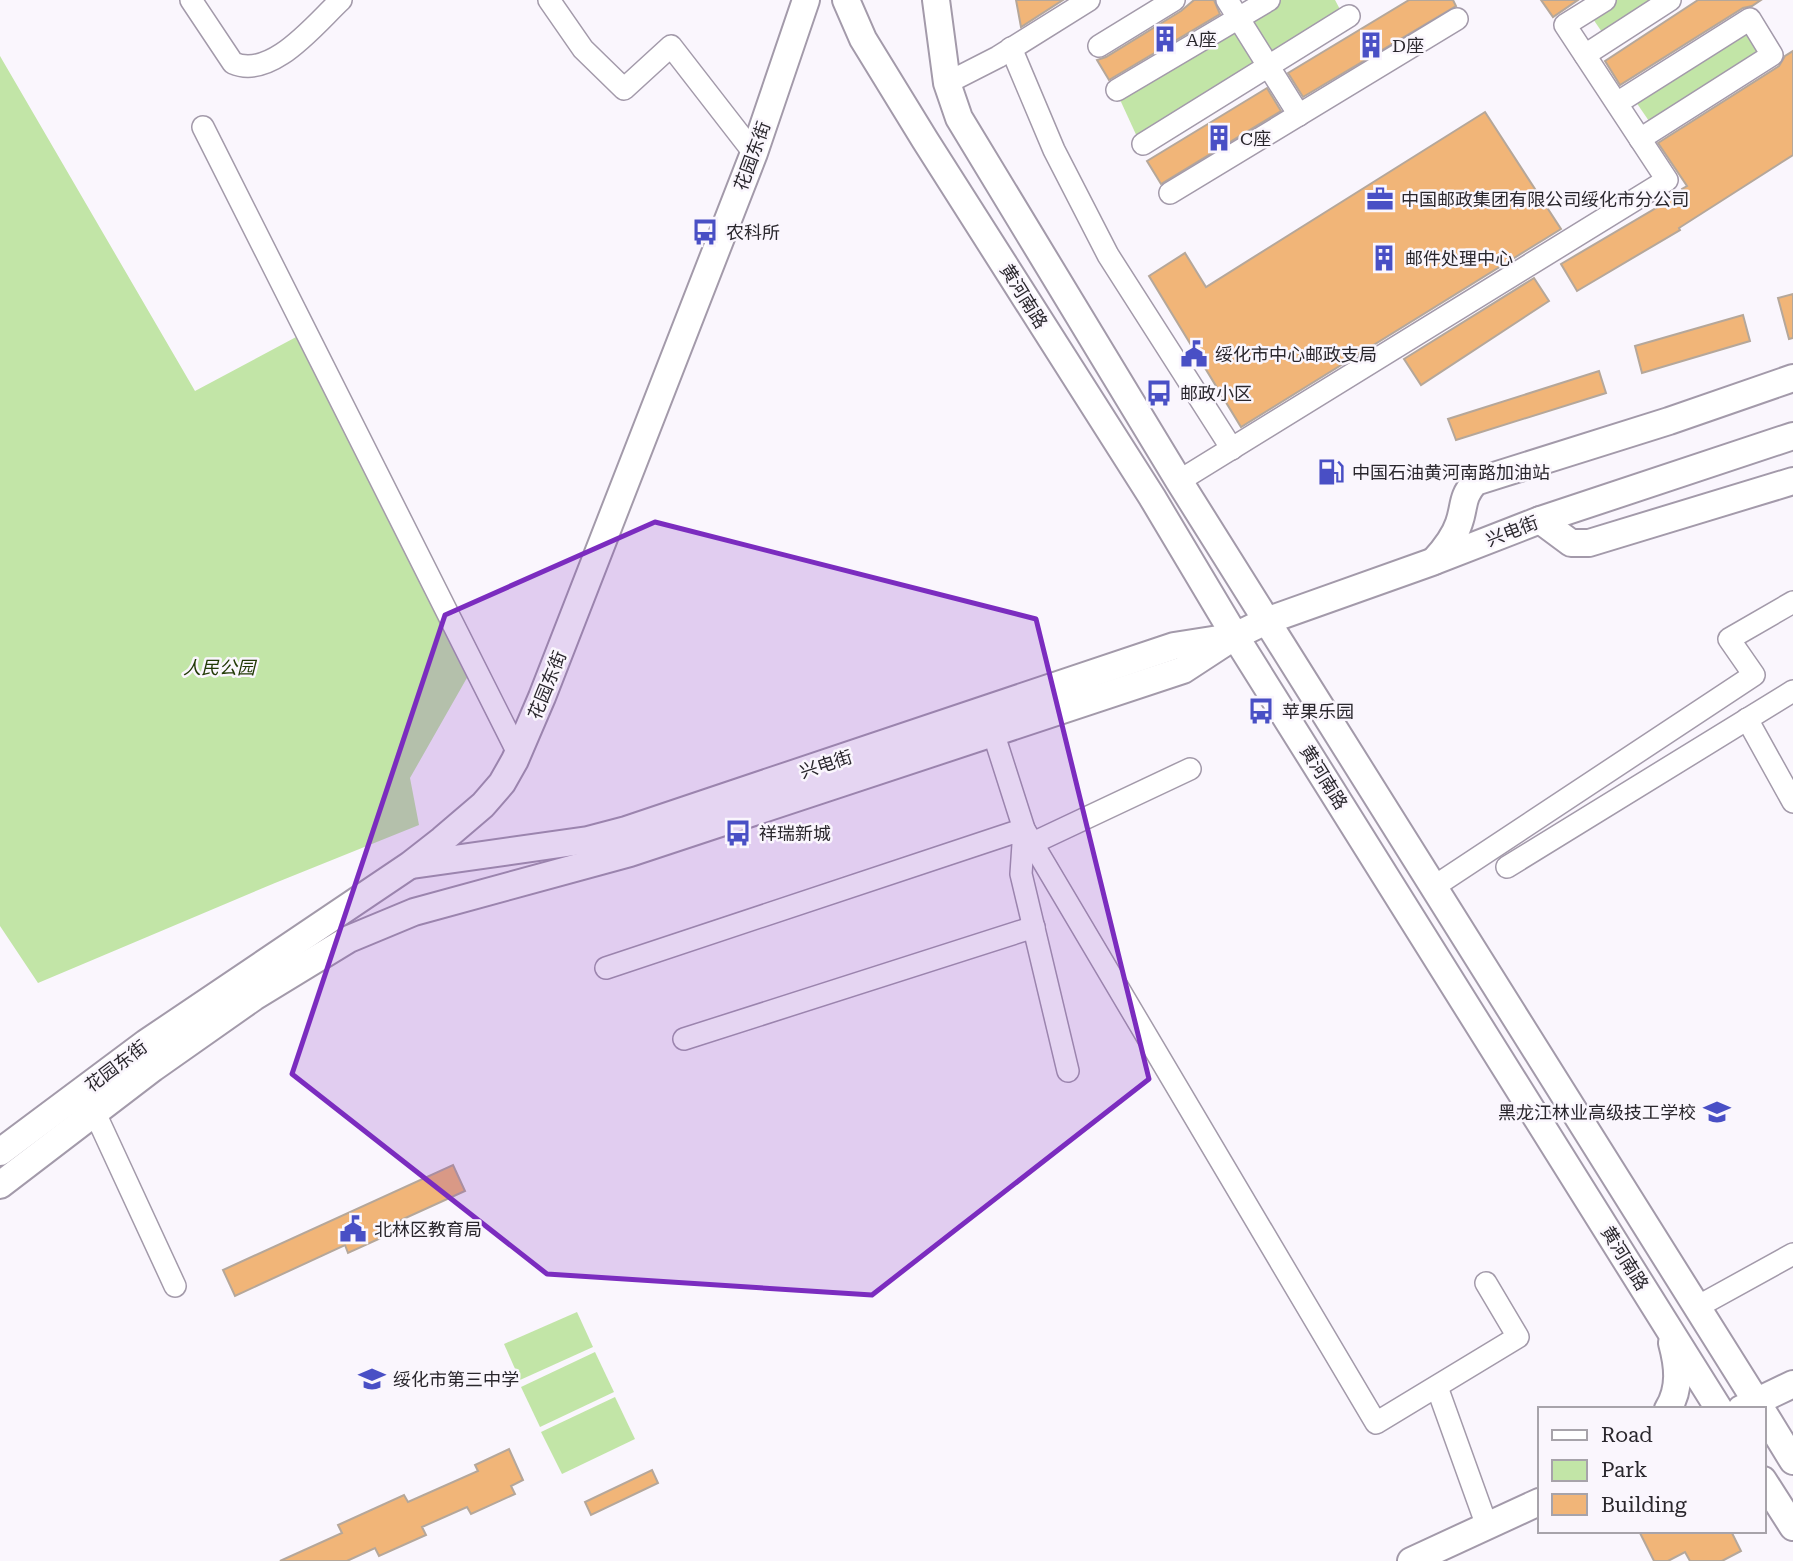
<svg xmlns="http://www.w3.org/2000/svg" width="1793" height="1561" font-family="'Roboto Serif','Noto Sans SC',serif">
<rect width="100%" height="100%" fill="#faf6fd"/>
<g fill="#c2e5a7">
<polygon points="1277,0 1335,0 1343,15 1272,57 1247,18"/>
<polygon points="1615,0 1665,0 1606,38 1591,16"/>
<polygon points="1229,23 1256,67 1139,141 1116,91"/>
<polygon points="1748,32 1761,54 1651,124 1636,102"/>
<polygon points="0,56 195,391 298,336 468,676 410,778 419,825 275,883 38,983 0,926"/>
<polygon points="577,1312 593,1347 520,1380 504,1344"/>
<polygon points="595,1352 614,1392 540,1427 521,1387"/>
<polygon points="615,1397 635,1439 562,1474 541,1432"/>
</g>
<g fill="#f1b578" stroke="#b5a79a" stroke-width="2">
<polygon points="1016,0 1063,0 1021,27"/>
<polygon points="1194,0 1214,0 1220,14 1109,80 1097,60 1106,57 1181,11"/>
<polygon points="1409,0 1453,0 1456,6 1303,97 1288,73"/>
<polygon points="1541,0 1578,0 1553,17"/>
<polygon points="1698,0 1761,0 1752,6 1743,8 1620,85 1605,61"/>
<polygon points="1793,51 1793,155 1679,228 1680,230 1577,291 1561,264 1683,192 1682,189 1687,186 1658,143 1779,66 1785,56"/>
<polygon points="1267,88 1281,111 1161,184 1147,161"/>
<polygon points="1485,112 1561,229 1241,427 1149,276 1185,253 1206,287"/>
<polygon points="1534,278 1549,301 1421,385 1404,359"/>
<polygon points="1793,294 1793,338 1789,339 1778,298"/>
<polygon points="1743,315 1750,341 1642,373 1635,346"/>
<polygon points="1599,371 1606,393 1456,440 1448,419"/>
<polygon points="453,1165 465,1191 390,1225 394,1232 348,1253 345,1245 235,1296 223,1270"/>
<polygon points="509,1449 523,1480 511,1486 515,1494 471,1514 467,1507 422,1527 426,1535 379,1556 375,1548 347,1561 280,1561 342,1533 338,1525 404,1495 408,1502 478,1471 475,1465"/>
<polygon points="652,1470 658,1483 591,1515 585,1502"/>
<polygon points="1639,1531 1731,1531 1741,1551 1722,1561 1690,1561 1685,1552 1668,1561 1654,1561"/>
</g>
<g fill="none" stroke-linecap="round" stroke-linejoin="round">
<g stroke="#a39aaa" stroke-width="24">
<g id="minor">
<path d="M191,0L233,63C272,80 316,23 341,0"/>
<polyline points="549,0 583,49 624,89 671,46 754,153"/>
<polyline points="1227,0 1299,115"/>
<polyline points="1099,46 1174,0"/>
<polyline points="1011,48 1054,150 1108,255 1232,449"/>
<polyline points="1585,55 1670,0"/>
<polyline points="947,83 998,57 1089,0"/>
<polyline points="1117,90 1269,0"/>
<polyline points="1617,103 1750,19 1772,55 1640,139"/>
<polyline points="203,127 518,753"/>
<polyline points="1143,144 1349,16"/>
<polyline points="1170,193 1457,19"/>
<polyline points="1179,481 1667,180 1565,25 1605,0"/>
<polyline points="1747,719 1793,802"/>
<polyline points="993,732 1024,829 1376,1423 1518,1337 1486,1283"/>
<polyline points="1033,843 1190,769"/>
<polyline points="1507,867 1793,691"/>
<polyline points="1432,888 1754,675 1729,639 1793,602"/>
<polyline points="606,968 1024,829 1021,874 1068,1071"/>
<polyline points="684,1039 1034,927"/>
<polyline points="95,1113 175,1286"/>
<polyline points="1697,1307 1793,1254"/>
<polyline points="1437,1387 1487,1526"/>
</g>
</g>
<g stroke="#a39aaa" stroke-width="30">
<g id="major">
<polyline points="846,0 863,39 925,140 1152,497 1235,636 1719,1409"/>
<polyline points="936,0 947,83 959,118 1179,481 1761,1409"/>
<polyline points="1540,520 1571,543 1589,543 1793,481"/>
<path d="M1434,561C1445,549 1454,538 1459,523C1465,506 1461,498 1475,482L1669,421L1793,378"/>
<polyline points="412,865 588,840 626,830 1174,646 1225,638"/>
<polyline points="0,1152 146,1043 410,865 442,840 483,805 502,783 515,760 542,697 754,153 806,0"/>
<polyline points="0,1185 153,1068 254,997 349,939 414,912 630,853 1183,670 1235,636 1266,621 1432,562 1540,520 1793,436"/>
<path d="M1668,1409C1681,1388 1678,1365 1672,1343"/>
<polyline points="1741,1409 1793,1384"/>
<polyline points="1763,1412 1793,1461"/>
<polyline points="1763,1480 1793,1527"/>
<polyline points="1411,1561 1539,1502"/>
</g>
</g>
<use href="#minor" stroke="#fff" stroke-width="21"/>
<use href="#major" stroke="#fff" stroke-width="26"/>
</g>
<path fill="#7b2cbf" fill-opacity="0.2" stroke="#7b2cbf" stroke-width="5" stroke-linejoin="round" d="M655,522L1036,619L1149,1079L872,1295L547,1274L292,1074L445,615Z"/>
<defs>
<g id="building-bare" transform="scale(2.1)"><path d="M-4-6H4V6H1V3H-1V6H-4ZM-2.5-4.3h1.7v1.8h-1.7ZM.8-4.3h1.7v1.8H.8ZM-2.5-1h1.7V.8h-1.7ZM.8-1h1.7V.8H.8Z" fill="#494fc5" stroke="#faf6fd" stroke-width="2.5" paint-order="stroke"/></g>
<g id="office-bare" transform="scale(2.1)"><path d="M-6-3h4V-5.5h4V-3h4V5H-6ZM-1-4.5V-3h2v-1.5ZM-6 0V1H6V0Z" fill="#494fc5" stroke="#faf6fd" stroke-width="2.5" paint-order="stroke"/></g>
<g id="bus-bare" transform="scale(2.1)"><path d="M-5-6H5V4H4V6H2V4H-2V6H-4V4H-5ZM-3.5-4V0h7V-4ZM-3.5 1.2v1.5H-2V1.2ZM2 1.2v1.5H3.5V1.2Z" fill="#494fc5" stroke="#faf6fd" stroke-width="2.5" paint-order="stroke"/></g>
<g id="civic-bare" transform="scale(2.1)"><path d="M-.6-6.5H3V-4.5H.6V-3L4-1V1h2V6H-6V1h2V-1L-.6-3ZM-1.2 2.5V6h2.4V2.5Z" fill="#494fc5" stroke="#faf6fd" stroke-width="2.5" paint-order="stroke"/></g>
<g id="fuel-bare" transform="scale(2.1)"><path d="M-5.5-6h7V0h2V4h1.3V-2.5L3-4.5l.8-.8L6-3V5H2.5V1h-1V6h-7ZM-4.2-4.7v3.2H.2V-4.7Z" fill="#494fc5" stroke="#faf6fd" stroke-width="2.5" paint-order="stroke"/></g>
<g id="school-bare" transform="scale(2.1)"><path d="M0-5L7-2L0 1L-7-2ZM-4 1L0 2.5L4 1V4Q0 6-4 4Z" fill="#494fc5" stroke="#faf6fd" stroke-width="2.5" paint-order="stroke"/></g>
</defs>
<g fill-rule="evenodd">
<use href="#building-bare" x="1165" y="39"/>
<use href="#building-bare" x="1371" y="45"/>
<use href="#building-bare" x="1219" y="138"/>
<use href="#office-bare" x="1380" y="199"/>
<use href="#bus-bare" x="705" y="232"/>
<use href="#building-bare" x="1384" y="258"/>
<use href="#civic-bare" x="1194" y="354"/>
<use href="#bus-bare" x="1159" y="393"/>
<use href="#fuel-bare" x="1331" y="472"/>
<use href="#bus-bare" x="1261" y="711"/>
<use href="#bus-bare" x="738" y="833"/>
<use href="#school-bare" x="1717" y="1112"/>
<use href="#civic-bare" x="353" y="1229"/>
<use href="#school-bare" x="372" y="1379"/>
</g>
<g text-anchor="middle" dominant-baseline="central" stroke-width="5" stroke-linejoin="round" paint-order="stroke">
<g font-size="18" fill="#2a272d" stroke="#faf6fd" text-anchor="start">
<text x="1186" y="39">A座</text>
<text x="1392" y="45">D座</text>
<text x="1240" y="138">C座</text>
<text x="1401" y="199">中国邮政集团有限公司绥化市分公司</text>
<text x="726" y="232">农科所</text>
<text x="1405" y="258">邮件处理中心</text>
<text x="1215" y="354">绥化市中心邮政支局</text>
<text x="1180" y="393">邮政小区</text>
<text x="1352" y="472">中国石油黄河南路加油站</text>
<text x="1282" y="711">苹果乐园</text>
<text x="759" y="833">祥瑞新城</text>
<text x="1696" y="1112" text-anchor="end">黑龙江林业高级技工学校</text>
<text x="374" y="1229">北林区教育局</text>
<text x="393" y="1379">绥化市第三中学</text>
</g>
<g font-size="18" fill="#2a272d" stroke="#faf6fd">
<text transform="translate(752 156) rotate(-70)">花园东街</text>
<text transform="translate(1024 296) rotate(58)">黄河南路</text>
<text transform="translate(1512 531) rotate(-21)">兴电街</text>
<text transform="translate(547 685) rotate(-68)">花园东街</text>
<text transform="translate(826 764) rotate(-18)">兴电街</text>
<text transform="translate(1324 777) rotate(58)">黄河南路</text>
<text transform="translate(116 1066) rotate(-37)">花园东街</text>
<text transform="translate(1625 1258) rotate(58)">黄河南路</text>
</g>
<g font-size="18" font-style="italic" fill="#213905" stroke="#faf6fd">
<text x="219" y="667">人民公园</text>
</g>
</g>
<rect x="1538" y="1407" width="228" height="126" fill="#faf6fd" stroke="#a7a3aa" stroke-width="2"/>
<rect x="1552" y="1430" width="35" height="10" fill="#ffffff" stroke="#a7a3aa" stroke-width="2"/>
<text x="1601" y="1442" font-size="21" fill="#2a272d">Road</text>
<rect x="1552" y="1460" width="35" height="21" fill="#c2e5a7" stroke="#a7a3aa" stroke-width="2"/>
<text x="1601" y="1477" font-size="21" fill="#2a272d">Park</text>
<rect x="1552" y="1494" width="35" height="21" fill="#f1b578" stroke="#a7a3aa" stroke-width="2"/>
<text x="1601" y="1512" font-size="21" fill="#2a272d">Building</text>
</svg>
